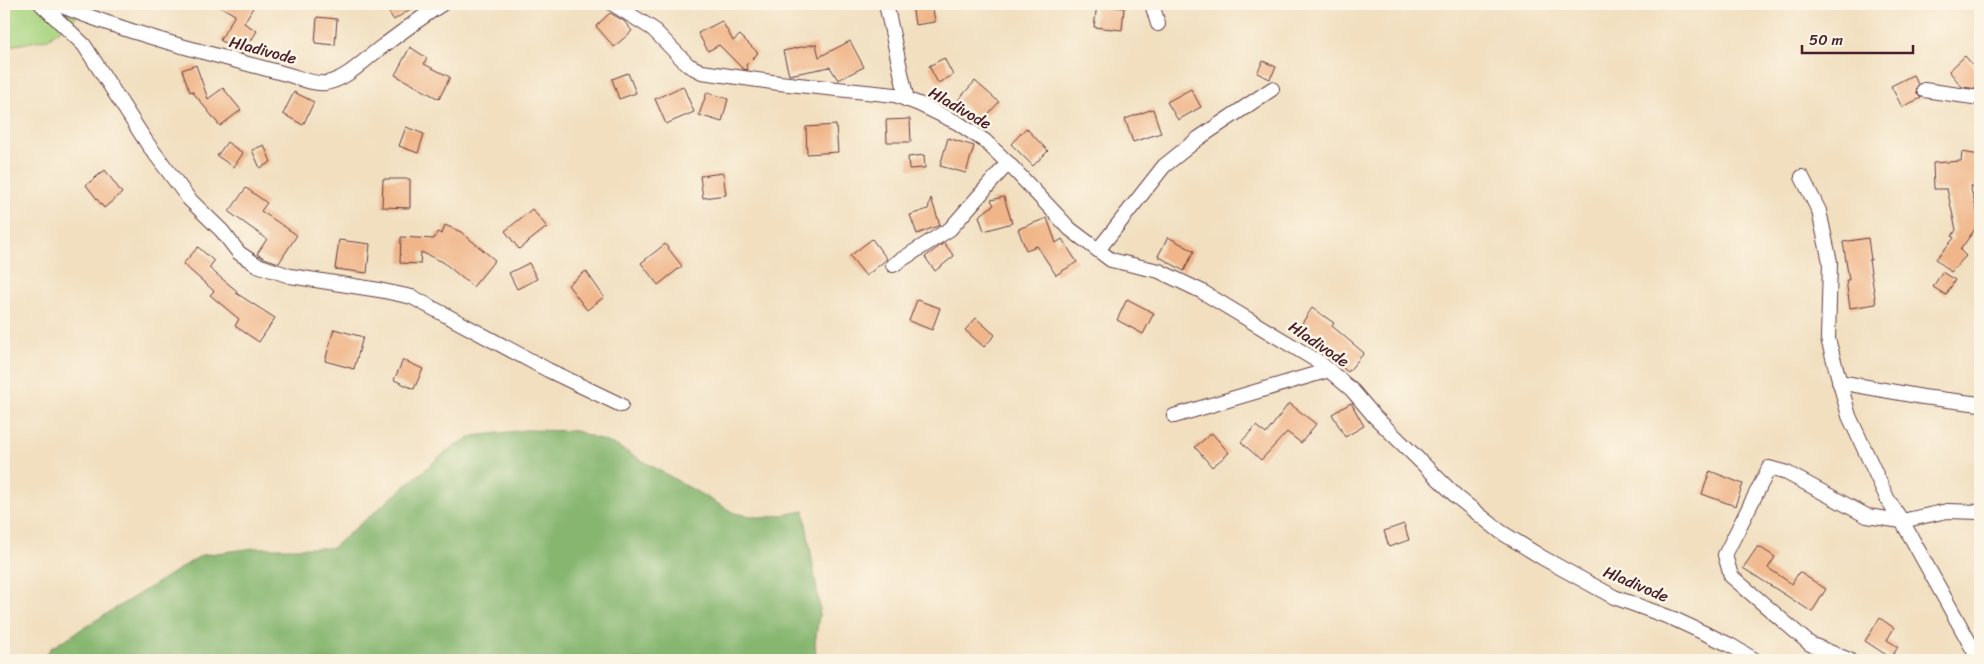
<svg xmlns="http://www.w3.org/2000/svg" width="1984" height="664" font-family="Sriracha,sans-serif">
<rect width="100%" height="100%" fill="#fcf5e5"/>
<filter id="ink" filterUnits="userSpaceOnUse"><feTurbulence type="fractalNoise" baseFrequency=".02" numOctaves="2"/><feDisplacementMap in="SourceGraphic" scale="10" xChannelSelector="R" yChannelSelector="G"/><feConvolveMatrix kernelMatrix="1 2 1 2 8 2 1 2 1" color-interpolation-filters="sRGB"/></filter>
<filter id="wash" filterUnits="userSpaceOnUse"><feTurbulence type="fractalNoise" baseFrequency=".0096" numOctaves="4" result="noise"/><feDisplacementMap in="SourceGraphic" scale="20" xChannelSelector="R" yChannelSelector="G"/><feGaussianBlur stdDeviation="1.12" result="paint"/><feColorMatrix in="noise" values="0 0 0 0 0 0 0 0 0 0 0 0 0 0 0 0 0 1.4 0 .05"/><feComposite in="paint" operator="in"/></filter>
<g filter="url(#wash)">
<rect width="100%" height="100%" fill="#f1dfc0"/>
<polygon fill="#a9d581" stroke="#7a7a56" points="4,4 92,4 48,39 4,47"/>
<polygon fill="#86b66f" stroke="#686a4d" points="526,430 576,431 615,445 734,513 763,518 804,511 820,609 815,643 816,660 42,660 51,648 202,555 254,548 332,548 448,450 473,436"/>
<g id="blocks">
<g fill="#f0b589">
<polygon points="216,4 255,4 244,23 257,31 243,54 220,40 235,15"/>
<polygon points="383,4 418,4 394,20"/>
<polygon points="912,4 932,4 935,22 915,25"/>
<polygon points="1097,4 1124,8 1122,30 1094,27"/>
<polygon points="610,13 624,21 632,31 614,47 596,26"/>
<polygon points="317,17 337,19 335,45 315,43"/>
<polygon points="722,21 733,41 740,35 758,53 746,65 748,70 743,69 719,45 708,51 698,33"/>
<polygon points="850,41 864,67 838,80 830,67 789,75 783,51 816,44 819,57"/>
<polygon points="410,47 427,58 424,64 450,77 439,99 395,75"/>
<polygon points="1965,56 1980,74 1980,86 1977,89 1962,87 1949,71"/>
<polygon points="944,58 953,75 938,83 929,66"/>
<polygon points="1263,61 1276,67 1270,79 1257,73"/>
<polygon points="196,65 208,99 223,88 241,110 220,126 192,91 190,92 182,70"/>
<polygon points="628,73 636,93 619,99 612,79"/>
<polygon points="1913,75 1918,84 1916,93 1921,98 1902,107 1891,86"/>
<polygon points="975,81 999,102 982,121 958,100"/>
<polygon points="683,86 694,112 666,124 655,99"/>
<polygon points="1191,89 1201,107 1178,120 1167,102"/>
<polygon points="294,92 314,102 303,125 283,114"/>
<polygon points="707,92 728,99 722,122 699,115"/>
<polygon points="1153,109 1161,133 1133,142 1125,119"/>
<polygon points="910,119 911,142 887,142 886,120"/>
<polygon points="836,125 838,152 807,154 806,127"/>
<polygon points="406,127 424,134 418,153 399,146"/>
<polygon points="1026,128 1048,151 1033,166 1011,144"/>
<polygon points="948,138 974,146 966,173 940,166"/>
<polygon points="227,142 243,153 234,167 217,156"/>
<polygon points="264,145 271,162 260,168 252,150"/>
<polygon points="1962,152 1980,155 1980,187 1970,186 1980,222 1960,250 1966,256 1951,272 1936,259 1954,238 1952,236 1956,230 1947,189 1934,189 1933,163 1961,161"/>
<polygon points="924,155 925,168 909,169 908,157"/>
<polygon points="105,170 122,193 104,208 86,185"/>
<polygon points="723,173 726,195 703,198 700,176"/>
<polygon points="383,179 410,179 410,208 382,207"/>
<polygon points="246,188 267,203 261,211 297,235 279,263 264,258 257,254 267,239 229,212"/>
<polygon points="1004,197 1012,223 984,231 979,216 994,205 991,200"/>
<polygon points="931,198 940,225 917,234 910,215 928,209"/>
<polygon points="532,209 547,227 519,249 505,231"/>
<polygon points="1047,218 1056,243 1062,239 1077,262 1056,275 1037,246 1026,250 1018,229"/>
<polygon points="445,225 461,232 495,260 473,287 443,262 421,252 420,264 400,263 401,237 434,239 437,232 442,234"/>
<polygon points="1168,237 1194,251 1184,271 1158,256"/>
<polygon points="1868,238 1871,260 1869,260 1876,304 1850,308 1846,280 1849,280 1843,242"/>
<polygon points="872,239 887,259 866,276 850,256"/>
<polygon points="339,240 370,244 367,273 335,269"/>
<polygon points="944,243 954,256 935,271 925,257"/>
<polygon points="665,244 682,266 658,285 641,263"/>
<polygon points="198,247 214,261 209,268 237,291 236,293 275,318 259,342 235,326 239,319 210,295 214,291 183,264"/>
<polygon points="529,263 537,279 517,289 509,273"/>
<polygon points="586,271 604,297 587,310 568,285"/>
<polygon points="1942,272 1955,280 1946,295 1933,287"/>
<polygon points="1127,299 1154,313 1143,334 1117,320"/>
<polygon points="917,300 940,308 932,330 909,321"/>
<polygon points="1312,308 1334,323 1332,326 1364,353 1348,372 1321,350 1296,332"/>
<polygon points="976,318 995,335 984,347 965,330"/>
<polygon points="334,329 363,337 354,369 325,361"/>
<polygon points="403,360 423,369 414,389 394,380"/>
<polygon points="1289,403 1316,424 1301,443 1287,432 1261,460 1241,442 1256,426 1266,434"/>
<polygon points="1351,403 1364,426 1345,437 1332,414"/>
<polygon points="1212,433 1229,453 1212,467 1195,447"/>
<polygon points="1710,471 1743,484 1735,506 1702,494"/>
<polygon points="1404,524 1409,540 1389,547 1384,531"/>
<polygon points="1758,546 1775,557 1768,568 1792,584 1799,572 1826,589 1812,612 1743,568"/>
<polygon points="1880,618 1894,628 1887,640 1898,647 1891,658 1865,641"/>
</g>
</g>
</g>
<g filter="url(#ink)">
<use href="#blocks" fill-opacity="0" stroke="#633c41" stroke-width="1"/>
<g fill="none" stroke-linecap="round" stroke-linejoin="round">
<g stroke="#633c41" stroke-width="16">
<g id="minor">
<polyline points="41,4 84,45 147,143 189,199 222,231 239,253 257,265 290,276 379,290 412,297 548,370 621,405"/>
<path d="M57,4C130,34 206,53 282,73C296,76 312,85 326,83C348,79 366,58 383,46C403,31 422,17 442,4"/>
<polyline points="613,4 653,29 688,65 702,72 779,83 895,95 919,104 958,123 985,141 1008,163 1070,229 1111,260 1159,271 1201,291 1319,362 1352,390 1375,417 1457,497 1501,532 1543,558 1614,597 1674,619 1730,645 1755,660"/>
<polyline points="886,4 907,100"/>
<polyline points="1152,4 1158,24"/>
<polyline points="1924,90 1980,98"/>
<polyline points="1802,177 1819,211 1830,262 1828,339 1849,416 1888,500 1902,521 1979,660"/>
<polyline points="1098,250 1164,166 1199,138 1272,89"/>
<polyline points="893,265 950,229 1008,163"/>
<polyline points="1839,382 1923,397 1980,404"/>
<polyline points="1174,416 1329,370"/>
<polyline points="1849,660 1810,644 1731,576 1725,555 1769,468 1787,473 1867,516 1902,521 1947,511 1980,512"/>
</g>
</g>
<use href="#minor" stroke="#fff" stroke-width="14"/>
</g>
</g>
<g text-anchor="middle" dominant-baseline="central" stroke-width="5" stroke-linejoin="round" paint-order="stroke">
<g font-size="16" fill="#4a1f2b" stroke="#fcf5e5">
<text transform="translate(263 50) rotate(15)">Hladivode</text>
<text transform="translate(960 108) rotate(30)">Hladivode</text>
<text transform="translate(1319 344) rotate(34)">Hladivode</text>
<text transform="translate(1636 584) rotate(23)">Hladivode</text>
</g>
</g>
<rect width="1984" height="664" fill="none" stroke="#fcf5e5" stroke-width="20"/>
<path d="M1802 45v8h111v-8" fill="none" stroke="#4a1f2b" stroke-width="2.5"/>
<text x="1809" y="45" font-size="15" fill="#4a1f2b" stroke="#fcf5e5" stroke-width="4" paint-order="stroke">50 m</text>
</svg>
